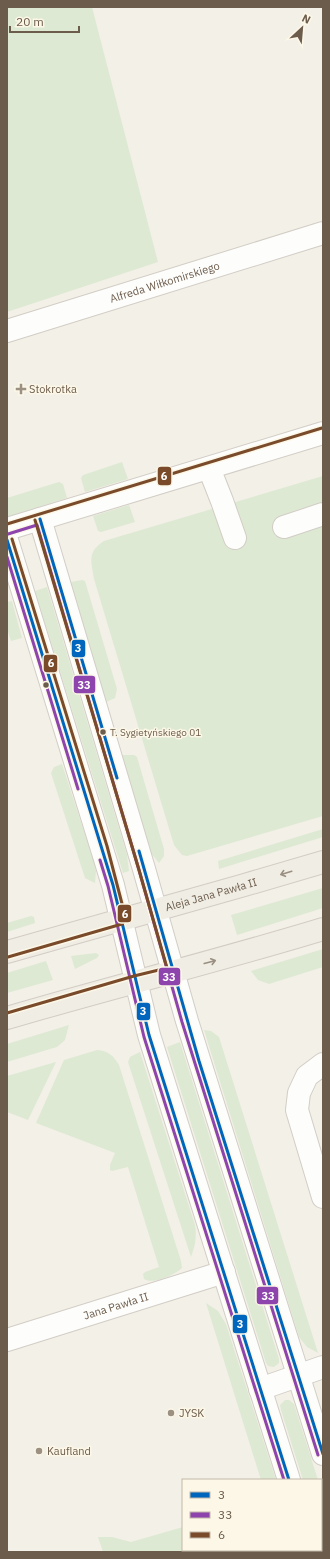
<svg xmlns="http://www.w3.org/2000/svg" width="330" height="1559" font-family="'IBM Plex Sans',sans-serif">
<rect width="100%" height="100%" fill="#f3f0e7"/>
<g fill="#dde9d3">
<polygon points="7,7 92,7 158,262 7,312"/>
<polygon points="122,462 128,479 85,492 81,478 83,475"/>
<path d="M323,476V816L187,856L182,855L174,845L94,579C91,561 87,552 104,541Z"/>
<polygon points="59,482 63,484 67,498 7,517 7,498"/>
<polygon points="129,505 135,522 101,532 98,531 93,516"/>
<polygon points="82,580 85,581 117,689 115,698 106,702 71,582"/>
<polygon points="47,587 127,855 129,871 123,873 35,591"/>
<polygon points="12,601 22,638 11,641 7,629 7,602"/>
<polygon points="122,755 134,755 137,757 164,849 164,856 159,863 151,853"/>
<polygon points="62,764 95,865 96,871 95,883 85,878 51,773 54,767"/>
<polygon points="323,829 323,837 219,869 218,861"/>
<polygon points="323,888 323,908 237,935 231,915"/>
<polygon points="31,916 34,917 35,923 7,932 7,923"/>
<polygon points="323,949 323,967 269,984 258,980 251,971"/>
<polygon points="96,953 99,955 97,958 75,969 71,956"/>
<polygon points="46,961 53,980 7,993 7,973"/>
<polygon points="69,1025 65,1040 57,1047 7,1062 7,1044"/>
<polygon points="204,1030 211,1031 219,1037 318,1353 307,1347 299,1337"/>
<polygon points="180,1042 279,1359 279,1363 274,1367 268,1366 266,1363 167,1047"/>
<path d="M97,1050C108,1051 113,1055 119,1065L181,1261L182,1268C174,1275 154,1285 144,1279L143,1274L145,1272L159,1267L128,1167L112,1171L110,1170V1165L115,1153L36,1123L64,1060Z"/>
<path d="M140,1052L195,1225C197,1237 195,1246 191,1257L128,1062L130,1057Z"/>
<polygon points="56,1062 28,1120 7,1112 7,1076"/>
<polygon points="206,1303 218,1311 226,1324 276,1480 261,1480"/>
<polygon points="285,1400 289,1400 294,1404 318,1480 303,1480 281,1410 280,1405"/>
<polygon points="183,1527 183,1550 269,1550 270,1552 103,1552 98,1537 112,1537 131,1542"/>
</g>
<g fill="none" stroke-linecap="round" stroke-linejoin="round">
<g stroke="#d2cdc6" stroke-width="24">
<g id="minor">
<path id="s1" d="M7,331L323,233"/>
<polyline points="209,468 222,501 235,538"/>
<polyline points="40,519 144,869 187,1021 323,1454"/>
<polyline points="284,527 323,514"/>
<polyline points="7,529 323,433"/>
<polyline points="7,540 113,885 149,1035 289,1480"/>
<polyline points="323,1064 307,1076 299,1093 297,1110 323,1197"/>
<path id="s2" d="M7,1340L224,1272"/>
<polyline points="260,1389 323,1367"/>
<polyline points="311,1550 312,1552"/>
</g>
</g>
<g stroke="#d2ccc5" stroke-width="24">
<g id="major">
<path id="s3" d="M7,952L241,886L323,862"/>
<path d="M7,1018C112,987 218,961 323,929"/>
</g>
</g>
<use href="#minor" stroke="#fdfdfb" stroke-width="22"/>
<use href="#major" stroke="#f0ede4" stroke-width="22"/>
<g stroke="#fcf7e7" stroke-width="6">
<g id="bus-1">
<polyline points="40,519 117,778"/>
<polyline points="7,540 113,885 149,1035 289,1480"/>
<polyline points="139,851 199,1061 323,1454"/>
</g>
</g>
<g stroke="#fcf7e7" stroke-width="6">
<g id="bus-2">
<polyline points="8,534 37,525 139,870 182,1022 318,1455"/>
<polyline points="7,557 78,789"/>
<polyline points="100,860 108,886 144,1037 284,1480"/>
</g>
</g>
<g stroke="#fcf7e7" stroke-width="6">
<g id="bus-3">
<polyline points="7,524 322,428"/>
<polyline points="8,957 122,924 126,919 107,846 12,539"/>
<polyline points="7,1013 134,976 167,968 139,870 35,520"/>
</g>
</g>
<use href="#bus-1" stroke="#0065bd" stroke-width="3"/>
<use href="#bus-2" stroke="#8e44ad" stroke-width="3"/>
<use href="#bus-3" stroke="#7a4b2a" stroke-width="3"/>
</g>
<defs><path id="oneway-shaft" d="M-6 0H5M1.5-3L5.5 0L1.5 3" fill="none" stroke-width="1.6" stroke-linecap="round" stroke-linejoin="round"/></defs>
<g stroke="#9a8f81">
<use href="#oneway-shaft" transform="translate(286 873) rotate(163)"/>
<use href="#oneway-shaft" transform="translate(210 962) rotate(-15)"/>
</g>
<g fill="#9b9082" stroke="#fcf7e7" stroke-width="1.5">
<path d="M19 383h4v4h4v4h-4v4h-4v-4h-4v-4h4z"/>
<circle cx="171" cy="1413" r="4"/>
<circle cx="39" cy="1451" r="4"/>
</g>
<g fill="#6c5c4c" stroke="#fcf7e7" stroke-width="1.5">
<circle cx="46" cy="685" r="3.5"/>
<circle cx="103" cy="732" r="3.5"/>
</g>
<g text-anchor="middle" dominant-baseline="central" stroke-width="3" stroke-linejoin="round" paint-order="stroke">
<g font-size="10" fill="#6c5c4c" stroke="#fcf7e7" text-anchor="start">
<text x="110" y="732">T. Sygietyńskiego 01</text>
</g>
<g font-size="11" fill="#6c5c4c" stroke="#fcf7e7">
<text stroke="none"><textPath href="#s1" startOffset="165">Alfreda Wiłkomirskiego</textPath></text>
<text stroke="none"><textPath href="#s3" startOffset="212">Aleja Jana Pawła II</textPath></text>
<text stroke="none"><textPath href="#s2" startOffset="114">Jana Pawła II</textPath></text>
</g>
<g font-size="11" fill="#6c5c4c" stroke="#fcf7e7" text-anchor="start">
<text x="29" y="389">Stokrotka</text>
<text x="179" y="1413">JYSK</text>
<text x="47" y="1451">Kaufland</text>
</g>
</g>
<g stroke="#fcf7e7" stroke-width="1.5">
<rect x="157" y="466" width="15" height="20" rx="4" fill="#7a4b2a"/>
<rect x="71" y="639" width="15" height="19" rx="4" fill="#0065bd"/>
<rect x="43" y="654" width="15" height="19" rx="4" fill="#7a4b2a"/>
<rect x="73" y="675" width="23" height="19" rx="4" fill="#8e44ad"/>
<rect x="117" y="904" width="15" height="19" rx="4" fill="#7a4b2a"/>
<rect x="158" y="967" width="23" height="19" rx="4" fill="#8e44ad"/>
<rect x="136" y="1002" width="15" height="19" rx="4" fill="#0065bd"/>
<rect x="256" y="1286" width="23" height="19" rx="4" fill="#8e44ad"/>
<rect x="232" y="1314" width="16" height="20" rx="4" fill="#0065bd"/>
</g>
<g font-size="11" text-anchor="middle" font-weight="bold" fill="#fff">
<text x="164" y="480">6</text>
<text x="78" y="652">3</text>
<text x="51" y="667">6</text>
<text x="84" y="689">33</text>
<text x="125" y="918">6</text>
<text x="169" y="981">33</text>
<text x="143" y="1015">3</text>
<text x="268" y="1300">33</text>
<text x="240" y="1328">3</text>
</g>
<rect width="330" height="1559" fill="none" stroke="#6c5c4c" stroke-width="16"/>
<rect x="182" y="1479" width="140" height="72" fill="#fcf7e7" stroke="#c2b9a9"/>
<rect x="190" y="1492" width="20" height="6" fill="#0065bd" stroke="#c2b9a9"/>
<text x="218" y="1499" font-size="12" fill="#6c5c4c">3</text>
<rect x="190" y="1512" width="20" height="6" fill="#8e44ad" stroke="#c2b9a9"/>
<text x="218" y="1519" font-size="12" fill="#6c5c4c">33</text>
<rect x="190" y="1532" width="20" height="6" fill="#7a4b2a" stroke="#c2b9a9"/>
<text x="218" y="1539" font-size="12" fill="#6c5c4c">6</text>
<g transform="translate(302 28) rotate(26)" stroke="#fcf7e7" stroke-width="3" paint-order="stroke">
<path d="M0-3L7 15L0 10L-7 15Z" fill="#6c5c4c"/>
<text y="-6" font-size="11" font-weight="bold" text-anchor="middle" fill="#6c5c4c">N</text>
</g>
<path d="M10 26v6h69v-6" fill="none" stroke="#6c5c4c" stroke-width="2"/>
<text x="16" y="26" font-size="12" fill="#6c5c4c" stroke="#fcf7e7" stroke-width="3" paint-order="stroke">20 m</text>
</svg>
